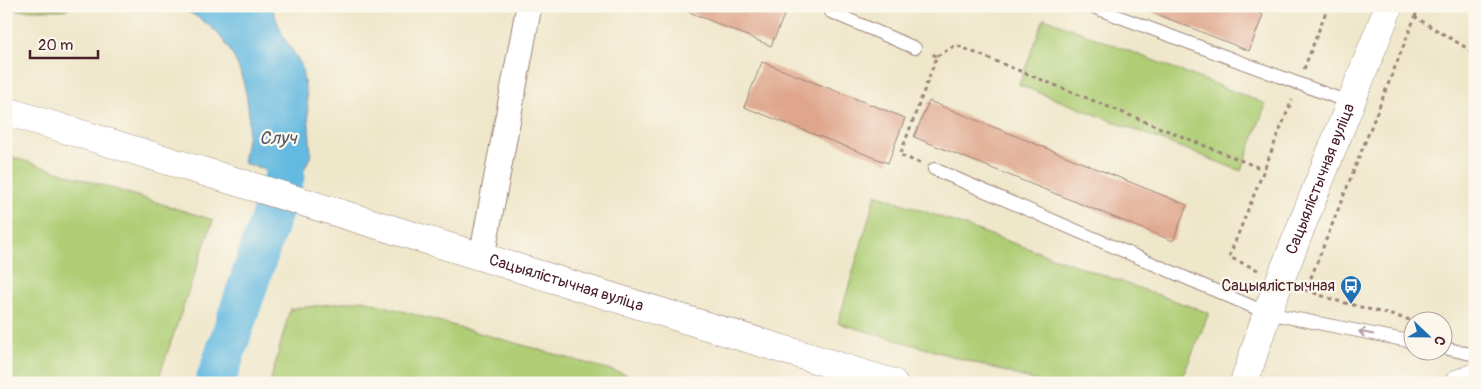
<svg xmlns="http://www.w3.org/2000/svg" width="1481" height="389" font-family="Pangolin,sans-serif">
<rect width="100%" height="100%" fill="#fbf7ec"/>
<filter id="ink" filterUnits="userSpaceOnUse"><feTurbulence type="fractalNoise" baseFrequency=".02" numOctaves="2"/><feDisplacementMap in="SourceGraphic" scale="10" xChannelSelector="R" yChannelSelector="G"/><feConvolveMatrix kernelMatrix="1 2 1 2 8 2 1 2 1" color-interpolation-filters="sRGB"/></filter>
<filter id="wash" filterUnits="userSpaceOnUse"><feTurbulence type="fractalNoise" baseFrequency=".0096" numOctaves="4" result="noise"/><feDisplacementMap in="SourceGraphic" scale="20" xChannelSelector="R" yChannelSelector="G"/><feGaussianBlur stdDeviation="1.12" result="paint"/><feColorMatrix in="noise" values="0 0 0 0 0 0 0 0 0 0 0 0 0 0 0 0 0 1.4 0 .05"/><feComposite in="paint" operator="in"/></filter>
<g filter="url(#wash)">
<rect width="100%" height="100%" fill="#efe7ca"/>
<g fill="#aecd75" stroke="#7c7650">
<polygon points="6,6 74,6 65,10 8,10"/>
<polygon points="1044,18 1266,104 1241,171 1019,85"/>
<polygon points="6,155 213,220 157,383 6,383"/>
<polygon points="876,194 1209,313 1180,383 1044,383 838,323"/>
<polygon points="363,300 646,380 655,383 270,383 290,309"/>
</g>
<path fill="#64b9e0" stroke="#576c86" d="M173,6H271L284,38L301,64L307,97L311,155L302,174L285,175L243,163C245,148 249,132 249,116C245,65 224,22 173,6Z"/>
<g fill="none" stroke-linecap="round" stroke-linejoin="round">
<polyline stroke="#64b9e0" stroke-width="40" points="215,383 285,175 281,120"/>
</g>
<g id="blocks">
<g fill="#dfa68c">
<polygon points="675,6 788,6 771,46"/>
<polygon points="1242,6 1263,15 1249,51 1139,7"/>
<polygon points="762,62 905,118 888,163 744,107"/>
<polygon points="929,101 1187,205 1173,241 914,137"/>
</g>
</g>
</g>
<g filter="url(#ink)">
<use href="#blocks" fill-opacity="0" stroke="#9c837a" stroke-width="1"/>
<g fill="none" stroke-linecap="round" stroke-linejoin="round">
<g stroke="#9c837a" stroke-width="14">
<g id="service">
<polyline points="832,6 831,12 915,48"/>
<polyline points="1090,6 1351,103"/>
<polyline points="934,169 1267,313 1414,342"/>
<polyline points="1444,348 1475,355"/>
</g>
</g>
<g stroke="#9c837a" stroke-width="27">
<polyline id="minor" points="482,256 529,6"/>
</g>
<g stroke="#9c837a" stroke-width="29">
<g id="secondary">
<path id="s1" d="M6,111L893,383"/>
<path id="s2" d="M1244,383L1267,313L1389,6"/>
<polyline points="1459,383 1475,377"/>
</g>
</g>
<g stroke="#9c837a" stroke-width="3" stroke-dasharray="4 4" stroke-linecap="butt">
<polyline points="1415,17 1419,6"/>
<polyline points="937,56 956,45 1262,169"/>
<polyline points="1304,69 1328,6"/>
<polyline points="920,163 900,155 937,56 929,53"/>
<polyline points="1258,270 1229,257 1292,100"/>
<polyline points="1303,289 1306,290 1415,17 1475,53"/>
<polyline points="1306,290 1334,300 1418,322"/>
</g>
<use href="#service" stroke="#fff" stroke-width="12"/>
<use href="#minor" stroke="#fff" stroke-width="25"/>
<use href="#secondary" stroke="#fff" stroke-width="28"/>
</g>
<defs><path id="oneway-shaft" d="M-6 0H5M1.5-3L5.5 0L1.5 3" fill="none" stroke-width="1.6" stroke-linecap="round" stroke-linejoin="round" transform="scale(1.25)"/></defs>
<use stroke="#ae9aa0" href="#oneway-shaft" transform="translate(1366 333) rotate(-169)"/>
</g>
<defs>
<g id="bus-pin" transform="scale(1.125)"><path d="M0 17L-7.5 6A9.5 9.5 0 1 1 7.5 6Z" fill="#1f6fb2" stroke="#fbf7ec"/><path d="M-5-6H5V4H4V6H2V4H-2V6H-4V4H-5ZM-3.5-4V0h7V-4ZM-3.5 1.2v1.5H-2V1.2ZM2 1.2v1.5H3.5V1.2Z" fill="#fff"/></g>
</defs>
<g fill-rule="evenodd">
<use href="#bus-pin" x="1351" y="286"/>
</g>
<g text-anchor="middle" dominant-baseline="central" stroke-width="4.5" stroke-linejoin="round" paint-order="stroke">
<g font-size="16" fill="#4a1f2b" stroke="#fbf7ec">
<text stroke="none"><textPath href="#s2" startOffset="218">Сацыялістычная вуліца</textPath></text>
<text stroke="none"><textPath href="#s1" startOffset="586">Сацыялістычная вуліца</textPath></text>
</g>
<g font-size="16" fill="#4a1f2b" stroke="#fbf7ec" text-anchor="end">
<text x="1335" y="286">Сацыялістычная</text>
</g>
<g font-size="18" font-style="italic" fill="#53556a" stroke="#fbf7ec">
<text x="278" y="138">Случ</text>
</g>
</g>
<rect width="1481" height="389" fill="none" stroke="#fbf7ec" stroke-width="25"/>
<g transform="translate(1428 336) rotate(112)"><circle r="24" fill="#fbf7ec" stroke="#b4a19f"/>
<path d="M0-4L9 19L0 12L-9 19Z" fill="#1f6fb2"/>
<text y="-8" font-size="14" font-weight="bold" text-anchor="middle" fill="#4a1f2b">С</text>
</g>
<path d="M30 50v8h68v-8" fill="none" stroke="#4a1f2b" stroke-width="2.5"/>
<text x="38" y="50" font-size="15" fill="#4a1f2b" stroke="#fbf7ec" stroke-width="4" paint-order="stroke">20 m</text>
</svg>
